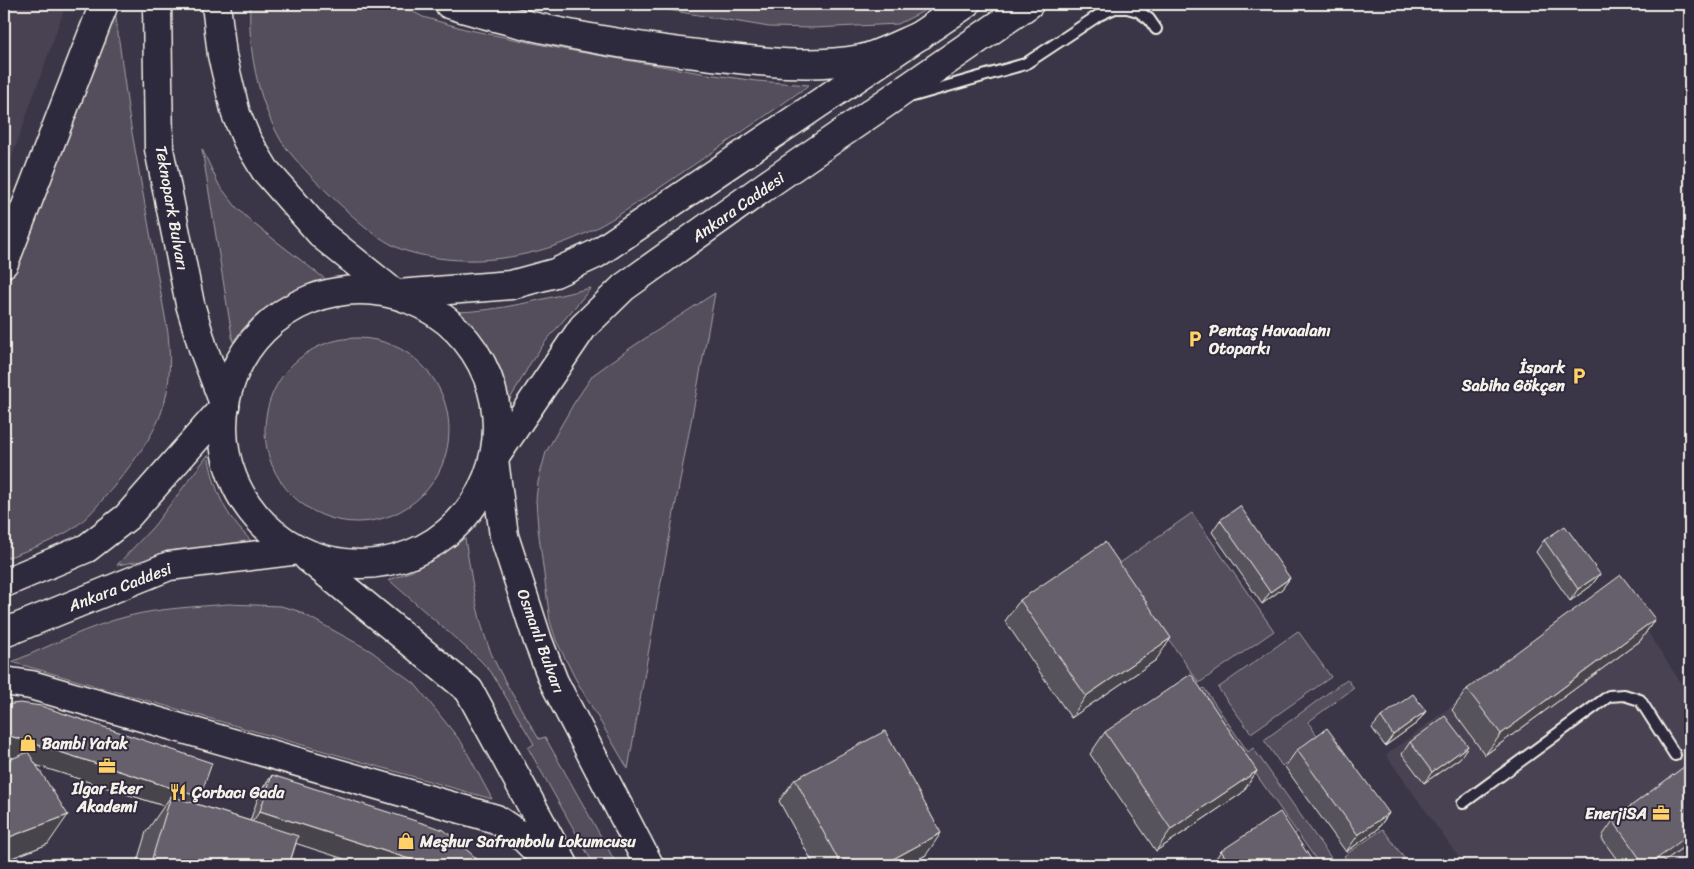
<svg xmlns="http://www.w3.org/2000/svg" width="1694" height="869" font-family="Sriracha,sans-serif">
<rect width="100%" height="100%" fill="#3b3647"/>
<filter id="ink" filterUnits="userSpaceOnUse"><feTurbulence type="fractalNoise" baseFrequency=".02" numOctaves="2"/><feDisplacementMap in="SourceGraphic" scale="10" xChannelSelector="R" yChannelSelector="G"/><feConvolveMatrix kernelMatrix="1 2 1 2 8 2 1 2 1" color-interpolation-filters="sRGB"/></filter>
<g filter="url(#ink)">
<g fill="#484352">
<polygon points="4,4 66,4 4,179"/>
<polygon points="1616,583 1690,697 1690,865 1464,865 1386,755"/>
</g>
<g fill="#534e5c" stroke="#a4a0a2">
<path d="M250,4H398L423,17L465,29L562,49L707,74L756,81L809,85C766,116 723,145 680,174C646,197 605,227 568,241C517,261 459,267 406,251C377,241 349,213 327,192C314,180 287,152 279,137C257,97 248,49 250,4Z"/>
<polygon points="633,4 934,4 920,13 898,24 814,28 769,27"/>
<path d="M115,11L129,116L168,333C175,404 158,431 115,485C100,502 87,521 67,532C47,544 25,551 4,559V294Z"/>
<path d="M202,149L219,185L237,208L254,224L329,282C321,288 308,290 299,293C269,303 251,316 233,342Z"/>
<path d="M591,288L546,341L531,362L509,401L482,351L452,312C499,312 545,298 591,288Z"/>
<polygon points="715,293 656,609 628,769 575,678 556,640 550,621 538,528 536,500 538,482 546,452 574,403 593,375 632,347"/>
<circle cx="357" cy="430" r="92"/>
<path d="M208,455C217,500 226,516 258,548L159,558L117,565L153,527Z"/>
<polygon points="1192,513 1274,631 1199,683 1117,565"/>
<path d="M464,533C472,579 477,627 498,668C510,692 525,715 539,739L545,737L617,865H594L528,748L534,744L491,672L480,660L389,580C422,568 439,558 464,533Z"/>
<path d="M228,604L281,606L298,611L371,651L415,684L462,743L492,799L12,662C50,646 89,626 129,616C161,608 195,607 228,604Z"/>
<polygon points="1298,631 1331,677 1251,733 1218,688"/>
<polygon points="1347,679 1354,688 1308,722 1320,740 1282,766 1264,740"/>
<polygon points="1204,688 1248,752 1253,748 1336,865 1320,865 1198,692"/>
<polygon points="1383,829 1409,865 1350,865 1344,856"/>
</g>
<g fill="none" stroke-linecap="round" stroke-linejoin="round">
<g stroke="#f4f1e8" stroke-width="14">
<g id="lane">
<polyline points="913,96 1025,64 1099,15 1115,8 1127,8 1138,11 1149,19 1156,29"/>
<polyline points="1463,803 1609,696 1624,695 1640,700 1675,755"/>
</g>
</g>
<g stroke="#f4f1e8" stroke-width="31">
<g id="primary">
<circle cx="360" cy="427" r="137"/>
<polyline points="398,294 511,285 555,273 596,254 966,4"/>
<polyline points="495,457 583,327 624,287 767,185 1029,4"/>
<polyline points="494,460 504,536 538,641 554,682 649,865"/>
<polyline points="308,558 469,690 564,865"/>
<polyline points="4,583 87,548 127,517 225,406"/>
<polyline points="4,633 169,566 299,550"/>
<polyline points="4,681 31,685 496,819 524,838 551,865"/>
</g>
</g>
<g stroke="#f4f1e8" stroke-width="31">
<g id="highway">
<polyline points="157,4 159,149 190,304 203,348 225,406"/>
<polyline points="216,4 222,55 236,114 247,140 265,170 323,236 395,294"/>
<path d="M449,4C532,30 626,46 713,56C762,62 812,68 861,59C877,56 904,42 921,35"/>
<polyline points="4,263 104,4"/>
</g>
</g>
<use href="#lane" stroke="#2f2a3d" stroke-width="10"/>
<use href="#primary" stroke="#2f2a3d" stroke-width="28"/>
<use href="#highway" stroke="#2f2a3d" stroke-width="28"/>
</g>
<g fill="#57535d" stroke="#f4f1e8">
<polygon points="1220,520 1290,578 1282,589 1262,604 1212,532"/>
<polygon points="1544,540 1600,574 1591,586 1570,601 1536,552"/>
<polygon points="1020,600 1156,660 1071,718 1005,621"/>
<polygon points="1655,619 1640,641 1485,755 1452,710 1467,689"/>
<polygon points="4,705 200,797 196,804 250,821 260,792 272,775 296,843 289,865 136,865 146,832 164,806 37,765 48,844 4,861 4,762 14,758 4,755"/>
<polygon points="1426,711 1417,723 1385,746 1372,728 1381,717"/>
<polygon points="1105,732 1257,771 1242,793 1156,851 1090,754"/>
<polygon points="1410,742 1460,758 1424,783 1402,754"/>
<polygon points="1297,750 1389,813 1377,830 1346,852 1285,767"/>
<polygon points="1690,763 1690,842 1659,865 1621,865 1602,839 1603,835 1615,818"/>
<polygon points="795,779 926,855 907,865 814,865 779,801"/>
<polygon points="1221,851 1315,865 1211,865"/>
</g>
<g fill="#47444c" stroke="#f4f1e8">
<polygon points="1600,574 1591,586 1570,601 1578,589"/>
<polygon points="1290,578 1282,589 1262,604 1270,592"/>
<polygon points="1655,619 1640,641 1485,755 1501,734"/>
<polygon points="1171,638 1156,660 1071,718 1086,696"/>
<polygon points="1426,711 1417,723 1385,746 1393,735"/>
<polygon points="4,734 200,797 189,814 171,796 164,806 4,755"/>
<polygon points="1468,746 1460,758 1424,783 1432,772"/>
<polygon points="1257,771 1242,793 1156,851 1171,829"/>
<polygon points="260,811 428,865 363,865 248,828"/>
<polygon points="1389,813 1377,830 1346,852 1358,835"/>
<polygon points="68,815 48,844 4,861 4,839"/>
<polygon points="941,833 926,855 907,865 882,865"/>
<polygon points="1690,834 1690,842 1659,865 1641,865 1643,863"/>
</g>
<g fill="#65616c" stroke="#f4f1e8">
<polygon points="1240,506 1290,578 1270,592 1220,520"/>
<polygon points="1565,526 1600,574 1578,589 1544,540"/>
<polygon points="1105,542 1171,638 1086,696 1020,600"/>
<polygon points="1621,575 1655,619 1501,734 1467,689"/>
<polygon points="1191,674 1257,771 1171,829 1105,732"/>
<polygon points="1413,694 1426,711 1393,735 1381,717"/>
<polygon points="20,703 41,706 212,763 200,797 4,734 4,705"/>
<polygon points="1445,716 1468,746 1432,772 1410,742"/>
<polygon points="1327,728 1389,813 1358,835 1297,750"/>
<polygon points="885,731 941,833 882,865 841,865 795,779"/>
<polygon points="28,752 68,815 4,839 4,762"/>
<polygon points="1689,763 1690,763 1690,834 1650,864 1643,863 1614,822 1615,818"/>
<polygon points="272,775 444,830 484,865 428,865 260,811"/>
<polygon points="171,796 298,836 289,865 150,865"/>
<polygon points="1280,812 1315,865 1231,865 1221,851"/>
</g>
</g>
<defs>
<g id="parking-bare" transform="scale(1.35)"><path d="M-3.5-5.5H1a3.5 3.5 0 0 1 0 7H-1V5.5H-3.5ZM-1-3.4V-.6H.8a1.4 1.4 0 0 0 0-2.8Z" fill="#ffd166" stroke="#2f2a3d" stroke-width="2.5" paint-order="stroke"/></g>
<g id="shop-bare" transform="scale(1.35)"><path d="M-5-2.5h2.3a2.7 3.5 0 0 1 5.4 0H5L5.5 6h-11ZM-1.5-2.5h3a1.5 2.3 0 0 0-3 0Z" fill="#ffd166" stroke="#2f2a3d" stroke-width="2.5" paint-order="stroke"/></g>
<g id="office-bare" transform="scale(1.35)"><path d="M-6-3h4V-5.5h4V-3h4V5H-6ZM-1-4.5V-3h2v-1.5ZM-6 0V1H6V0Z" fill="#ffd166" stroke="#2f2a3d" stroke-width="2.5" paint-order="stroke"/></g>
<g id="restaurant-bare" transform="scale(1.35)"><path d="M-5-6h1v4h1v-4h1v4h1v-4h1v5L-1.5 .5V6h-2V.5L-5-1ZM5-6V6H3V1.5H1.5Q1.5-4 5-6Z" fill="#ffd166" stroke="#2f2a3d" stroke-width="2.5" paint-order="stroke"/></g>
</defs>
<g fill-rule="evenodd">
<use href="#parking-bare" x="1195" y="339"/>
<use href="#parking-bare" x="1579" y="376"/>
<use href="#shop-bare" x="28" y="743"/>
<use href="#office-bare" x="107" y="766"/>
<use href="#restaurant-bare" x="178" y="792"/>
<use href="#office-bare" x="1661" y="813"/>
<use href="#shop-bare" x="406" y="841"/>
</g>
<g text-anchor="middle" dominant-baseline="central" stroke-width="4" stroke-linejoin="round" paint-order="stroke">
<g font-size="16" fill="#f4f1e8" stroke="#2f2a3d">
<text transform="translate(738 207) rotate(-35)">Ankara Caddesi</text>
<text transform="translate(172 208) rotate(80)">Teknopark Bulvarı</text>
<text transform="translate(120 587) rotate(-21)">Ankara Caddesi</text>
<text transform="translate(541 641) rotate(70)">Osmanlı Bulvarı</text>
</g>
<g font-size="16" font-weight="bold" fill="#f4f1e8" stroke="#2f2a3d" text-anchor="start">
<text x="1209" y="330">Pentaş Havaalanı<tspan x="1209" dy="18">Otoparkı</tspan></text>
<text x="1565" y="367" text-anchor="end">İspark<tspan x="1565" dy="18">Sabiha Gökçen</tspan></text>
<text x="42" y="743">Bambi Yatak</text>
<text x="107" y="788" text-anchor="middle">Ilgar Eker<tspan x="107" dy="18">Akademi</tspan></text>
<text x="192" y="792">Çorbacı Gada</text>
<text x="1647" y="813" text-anchor="end">EnerjiSA</text>
<text x="420" y="841">Meşhur Safranbolu Lokumcusu</text>
</g>
</g>
<rect width="1694" height="869" fill="none" stroke="#2f2a3d" stroke-width="20"/>
<rect x="10" y="10" width="1674" height="849" fill="none" stroke="#f4f1e8" stroke-width="2" filter="url(#ink)"/>
</svg>
